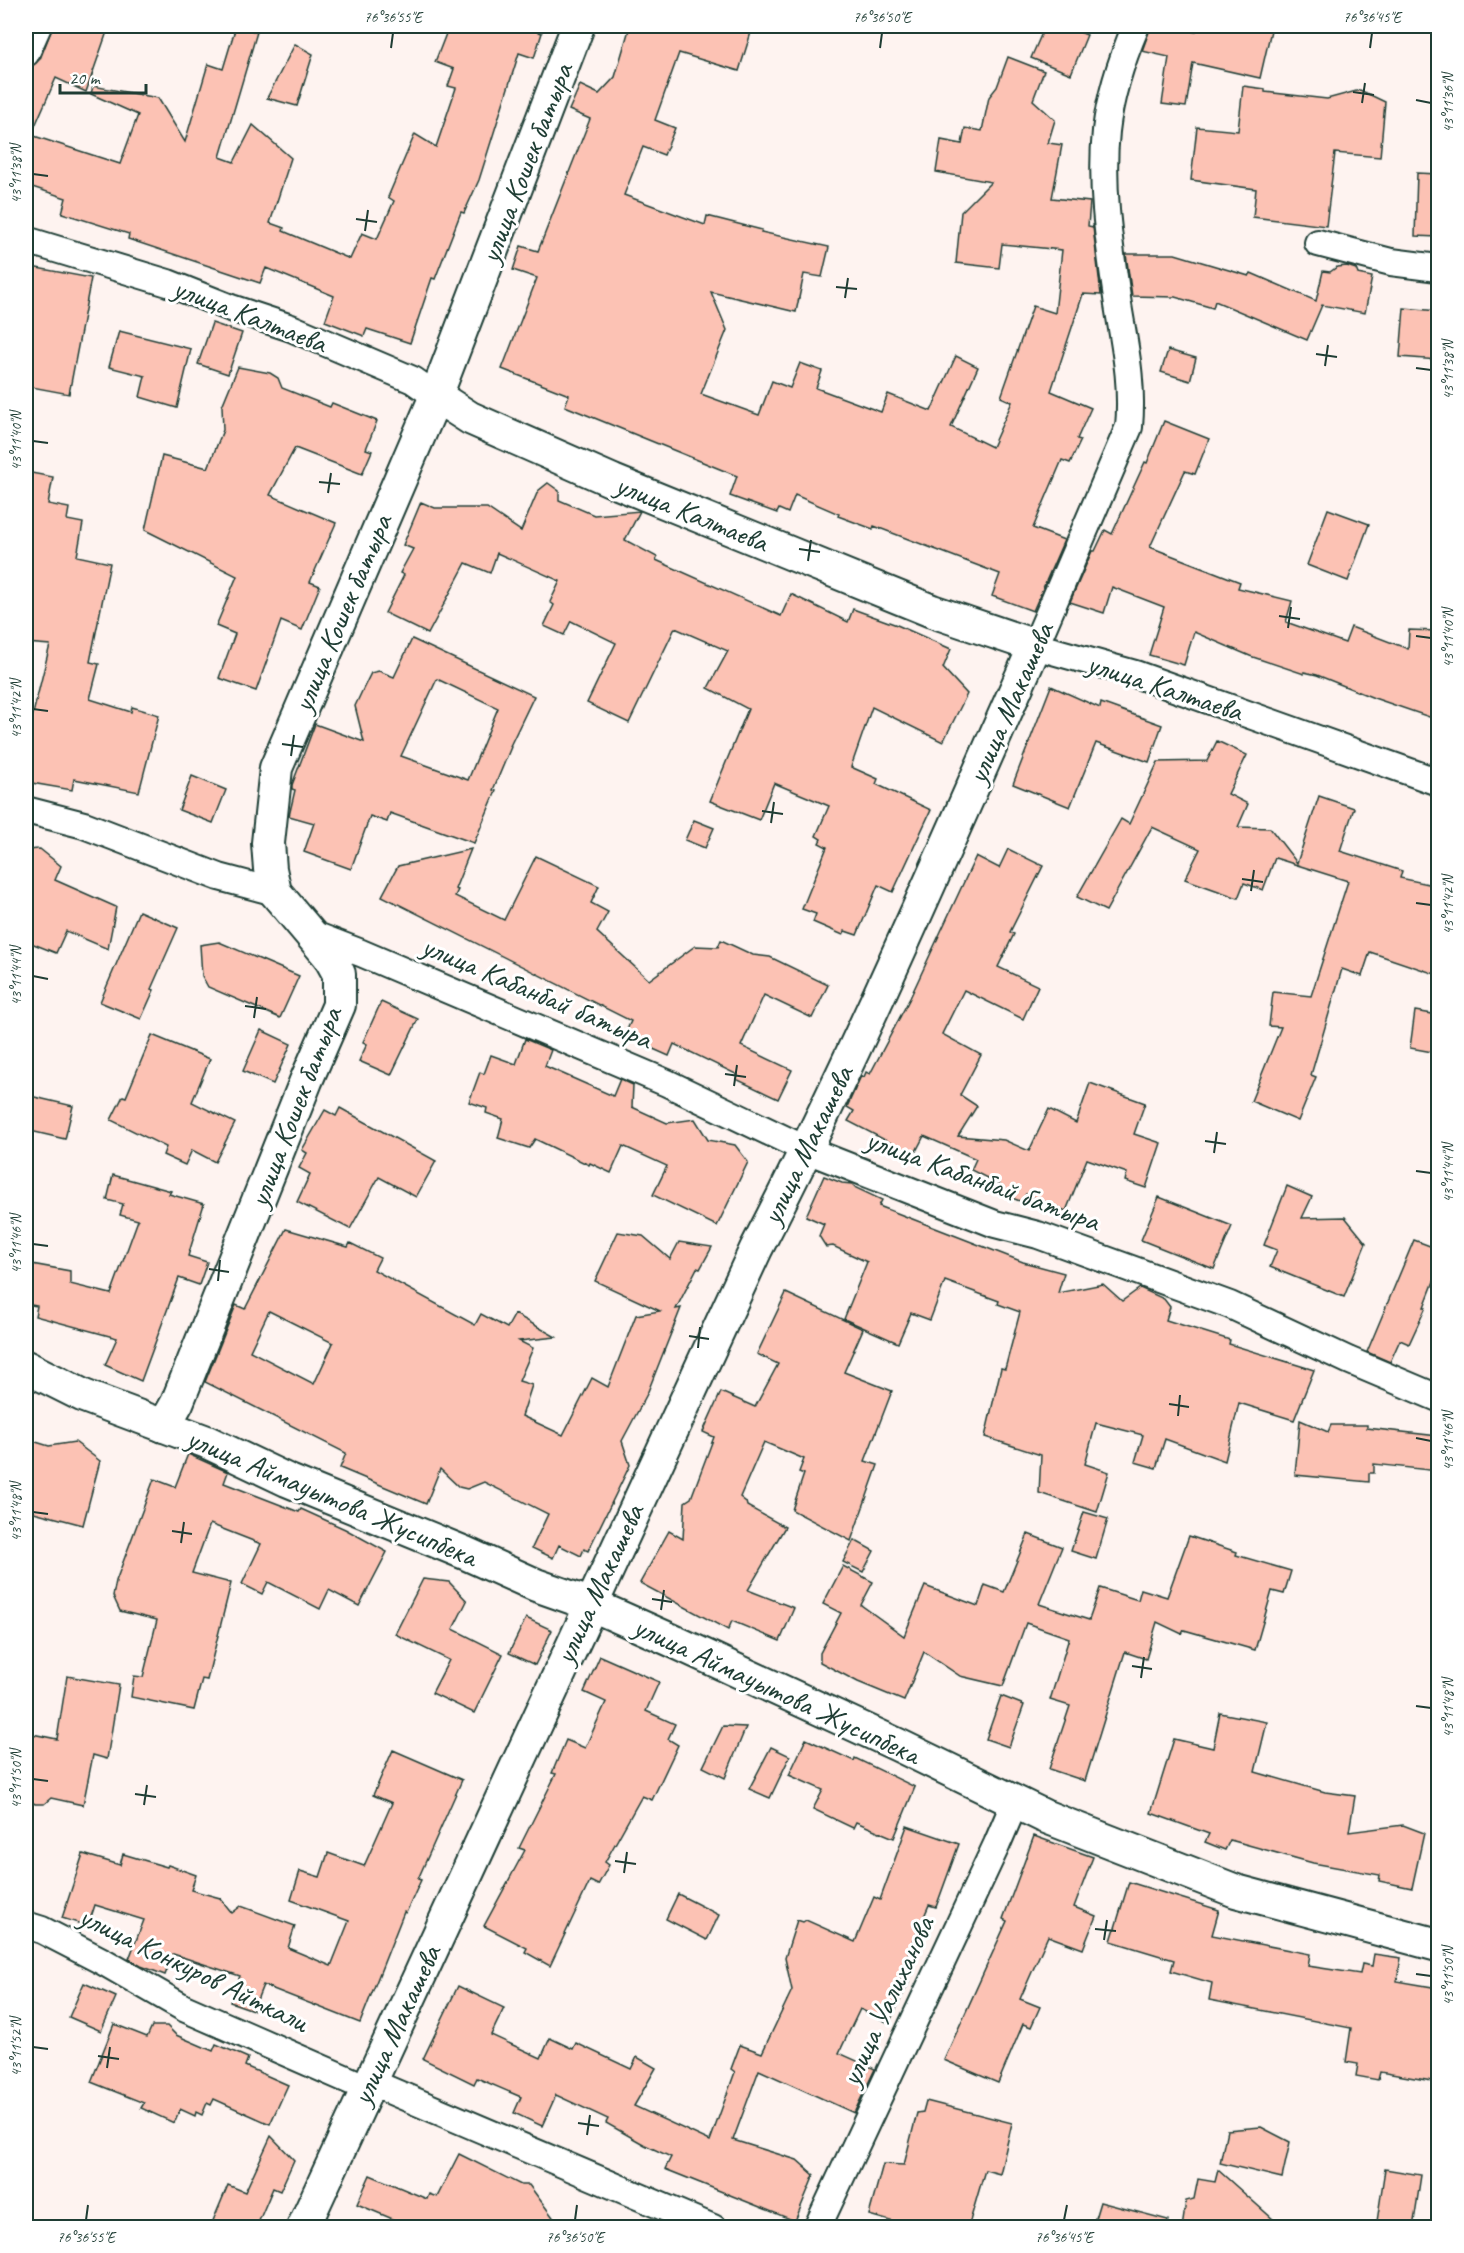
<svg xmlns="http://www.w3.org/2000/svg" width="1464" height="2253" font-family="Caveat,sans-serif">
<rect width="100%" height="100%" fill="#fef3f0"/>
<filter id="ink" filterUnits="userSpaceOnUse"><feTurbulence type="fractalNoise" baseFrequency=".0167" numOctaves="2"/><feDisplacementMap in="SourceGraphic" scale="12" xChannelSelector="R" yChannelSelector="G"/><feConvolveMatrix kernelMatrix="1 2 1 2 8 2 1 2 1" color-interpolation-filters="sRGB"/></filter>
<g filter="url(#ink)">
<g fill="#fcc2b4" stroke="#1f3d34" stroke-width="1.5" fill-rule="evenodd">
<polygon points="53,26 109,26 86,92 56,78 31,135 120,164 138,115 91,94 93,86 158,98 185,142 208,64 223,69 236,26 257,32 220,157 234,162 253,125 291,158 270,223 284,228 283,231 350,259 362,233 377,239 394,201 388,197 415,134 436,147 456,88 448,86 454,69 435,62 449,26 519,26 542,33 534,58 519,53 479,180 464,213 461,212 435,279 432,278 410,343 367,329 364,336 325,321 334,296 266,268 260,283 128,239 129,234 62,213 66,198 26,185 26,80 31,67 40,59"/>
<polygon points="630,26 674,26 698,32 699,26 753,26 739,71 679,53 655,120 675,128 664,155 643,147 624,195 705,225 707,216 762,230 761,232 829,247 822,277 804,274 796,312 711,292 727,330 701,394 759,415 772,381 790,388 800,363 822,371 816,388 881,412 888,394 931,411 956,356 978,367 951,427 992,447 1012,402 1001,397 1033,306 1055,313 1062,250 1002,244 999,268 956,263 961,212 991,182 936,172 941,140 962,144 965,128 982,131 989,97 997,87 1008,57 1044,71 1033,100 1055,120 1048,143 1062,145 1052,198 1090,202 1088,226 1093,227 1101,295 1083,294 1051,391 1091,408 1077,439 1081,440 1070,463 1062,460 1033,528 1064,540 1033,611 992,596 1000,574 874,526 873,529 838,516 839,514 795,495 788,513 779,509 777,513 730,496 737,476 565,406 569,395 502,369 537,278 513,270 521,246 538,251 590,119 569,110 580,85 599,94 615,77"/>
<polygon points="1045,26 1064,26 1087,35 1071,74 1031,58"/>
<polygon points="1151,26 1167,26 1196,32 1197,26 1272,26 1260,78 1193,63 1186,107 1162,104 1169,57 1142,51"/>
<polygon points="295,44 313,54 297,106 267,98"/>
<polygon points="1243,86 1265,89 1265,92 1327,99 1360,90 1385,102 1380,157 1335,153 1326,226 1253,217 1256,189 1191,180 1197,127 1238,131"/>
<polygon points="1417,173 1438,174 1438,237 1415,236"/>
<polygon points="1126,254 1175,254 1249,276 1251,273 1316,301 1323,271 1330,272 1337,267 1347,266 1356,269 1358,274 1372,277 1365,313 1322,305 1307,340 1215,301 1213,308 1175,297 1132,296"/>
<polygon points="26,266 91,278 69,394 26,386"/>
<polygon points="1404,308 1438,311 1438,360 1400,357"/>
<polygon points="212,323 242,333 228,374 198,364"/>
<polygon points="119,331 191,349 177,408 140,397 145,376 109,367"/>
<polygon points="1168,350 1196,358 1190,381 1161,372"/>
<polygon points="238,367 270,373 278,378 282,388 330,407 332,403 377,421 366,449 372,451 362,474 295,448 270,495 336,523 310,582 320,586 302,630 281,621 256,691 219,678 235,634 216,626 237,576 145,530 162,456 208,468 223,430 222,406"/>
<polygon points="1164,421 1209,439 1195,474 1185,471 1150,547 1240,582 1238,588 1292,601 1286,622 1345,643 1351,627 1408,649 1409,630 1438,631 1438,720 1374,698 1317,675 1304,672 1304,674 1250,656 1194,632 1184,665 1149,655 1164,607 1112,587 1104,613 1070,602 1092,551 1095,551 1105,530 1112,534 1145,462 1147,463"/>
<polygon points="26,472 53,477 48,504 69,508 67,520 83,523 77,556 110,563 90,662 99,664 90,699 131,712 132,707 159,715 139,792 74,779 72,790 26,782 26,742 50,645 26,643"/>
<polygon points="548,483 559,491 559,500 594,515 640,511 625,540 657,557 656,560 781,616 791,594 848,622 853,609 897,625 951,649 943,668 967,694 943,742 872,707 851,767 878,779 876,784 931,810 893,892 878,885 857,935 845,931 843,935 813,922 816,914 802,909 827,847 819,843 821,839 816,836 829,806 774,783 759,820 710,801 748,709 708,688 728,651 675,628 629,723 587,703 616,643 571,621 564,635 544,626 554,605 550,602 560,581 497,553 490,573 466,563 428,634 385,613 404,575 400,573 413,549 403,545 421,502 435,508 487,508 521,531 538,491"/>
<polygon points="1328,509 1369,524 1348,581 1307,565"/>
<path d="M412,639L534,696L510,746L511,747L493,790L496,791L474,843L390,813L387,822L370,816L351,869L304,852L314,823L289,816L295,790L292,789V785L315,724L364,742L355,706L364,687L371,673L379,671L394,677ZM437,679L498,708L468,780L401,756Z"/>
<polygon points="1051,686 1100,708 1101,703 1162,725 1149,762 1096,743 1070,807 1013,784"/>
<polygon points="1217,741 1247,755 1228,794 1248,804 1238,827 1270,828 1297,863 1319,796 1354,808 1340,851 1402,871 1400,878 1438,886 1438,975 1370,952 1362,976 1342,969 1311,1075 1316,1077 1298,1121 1251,1101 1281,1027 1269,1026 1273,992 1311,996 1348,881 1275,858 1263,890 1244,883 1238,898 1185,879 1200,849 1152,827 1106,911 1077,897 1121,819 1129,824 1158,762 1207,761"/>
<polygon points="192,776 226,790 213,823 179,810"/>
<polygon points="694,820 714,828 705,848 685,840"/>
<polygon points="40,849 61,866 55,880 116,907 108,949 66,931 56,953 26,941 26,850"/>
<polygon points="471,849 455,889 458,890 455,896 504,920 536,856 599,886 591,903 608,912 597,932 649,980 695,946 718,947 721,940 753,955 770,957 828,985 812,1018 764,995 741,1046 792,1070 778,1099 736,1079 738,1075 674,1044 669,1056 624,1036 631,1021 382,896 398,866"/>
<polygon points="1008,849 1043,866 1010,932 1014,934 998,967 1038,986 1023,1019 964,990 942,1034 981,1055 960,1095 977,1106 958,1136 1004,1140 1029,1151 1049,1109 1076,1123 1090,1083 1145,1103 1134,1134 1161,1143 1146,1188 1125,1181 1127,1173 1087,1159 1066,1211 1026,1194 1022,1202 1000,1193 1001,1185 971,1170 976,1159 924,1136 914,1155 848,1121 854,1111 847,1107 861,1076 864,1077 866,1072 870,1074 910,998 976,856 999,868"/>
<polygon points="139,911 178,928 151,989 154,990 141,1019 100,1002"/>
<polygon points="219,942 299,976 280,1018 208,987 202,976 200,945"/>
<polygon points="381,1002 418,1019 391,1075 359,1061 367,1044 363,1042"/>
<polygon points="1415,1011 1438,1015 1438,1053 1410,1048"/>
<polygon points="261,1030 291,1044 273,1084 243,1071"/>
<polygon points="152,1035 210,1059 192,1102 235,1123 215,1162 192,1150 185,1165 163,1155 166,1147 111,1120 123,1096 126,1097"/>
<polygon points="525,1039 551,1050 545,1066 613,1096 620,1079 633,1085 632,1107 667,1123 695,1119 708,1140 735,1145 748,1162 717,1226 653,1195 667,1166 623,1146 611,1173 590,1163 589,1165 535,1139 529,1148 498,1138 503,1119 486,1113 487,1108 469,1102 480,1072 484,1074 491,1055 516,1064"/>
<polygon points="26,1095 73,1106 65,1139 26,1130"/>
<polygon points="340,1108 436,1161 416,1197 379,1177 350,1229 297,1202 310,1174 299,1168 307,1153 302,1150 325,1110 336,1116"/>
<polygon points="113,1175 171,1191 169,1194 204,1204 188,1256 207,1262 199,1285 179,1278 141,1381 105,1365 117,1338 35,1316 37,1306 26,1304 26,1263 70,1271 70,1284 111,1294 138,1220 120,1215 123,1204 107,1200"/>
<polygon points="824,1176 842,1183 852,1184 856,1188 882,1200 879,1206 1023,1262 1064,1273 1058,1293 1103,1284 1122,1301 1140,1288 1164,1299 1170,1307 1166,1320 1230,1340 1229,1344 1314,1370 1294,1420 1239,1403 1225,1461 1165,1439 1156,1468 1135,1462 1143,1435 1096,1423 1085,1464 1109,1472 1097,1512 1039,1493 1041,1455 985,1437 1001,1368 1005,1369 1020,1312 998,1304 999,1301 945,1281 930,1320 911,1313 898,1343 844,1319 867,1262 833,1246 826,1247 819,1236 824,1224 806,1216"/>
<polygon points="1287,1186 1312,1197 1302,1218 1345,1217 1366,1243 1344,1297 1270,1267 1277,1250 1264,1245"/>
<polygon points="1159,1197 1232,1226 1214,1269 1141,1240"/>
<path d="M286,1229L348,1247L350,1243L380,1258L374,1270L475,1325L481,1314L507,1328L515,1314L556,1337L519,1341L533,1348L519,1381L532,1385L522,1416L563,1435L592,1378L608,1387L636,1315L660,1311L595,1281L618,1232L643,1236L670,1259L679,1242L712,1247L700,1269L697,1268L676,1309L681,1308L647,1394L622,1441L630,1465L588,1551L584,1549L581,1556L559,1545L553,1558L532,1548L548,1514L484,1482L467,1489L459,1487L440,1469L426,1504L340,1468L346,1453L205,1382L236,1305L245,1309ZM269,1311L333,1343L314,1384L250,1351Z"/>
<polygon points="1414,1240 1438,1249 1438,1271 1424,1307 1426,1307 1409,1344 1400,1340 1390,1362 1367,1352"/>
<polygon points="786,1293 863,1329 844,1372 892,1391 865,1461 878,1465 851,1541 792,1510 804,1474 799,1472 804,1459 764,1442 740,1497 746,1502 747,1506 785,1527 748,1590 794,1608 780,1641 732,1621 728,1630 640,1583 669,1531 683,1539 685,1502 691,1498 714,1437 703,1432 721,1392 755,1407 778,1364 757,1354"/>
<polygon points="1300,1420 1328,1432 1331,1425 1367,1425 1367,1428 1438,1436 1438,1471 1374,1464 1374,1473 1369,1473 1369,1482 1295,1475"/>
<polygon points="26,1439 49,1446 75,1442 100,1461 83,1525 26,1510"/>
<polygon points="188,1454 228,1472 224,1483 299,1512 301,1509 345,1529 387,1552 359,1606 329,1590 320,1609 268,1582 262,1594 242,1584 261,1544 210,1524 192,1573 231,1583 207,1680 202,1679 194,1710 131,1697 134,1676 143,1677 157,1620 120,1611 113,1596 116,1581 154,1479 175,1487"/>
<polygon points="1084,1512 1108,1519 1096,1559 1071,1551"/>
<polygon points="1028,1534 1062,1547 1039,1604 1089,1620 1100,1588 1138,1600 1141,1589 1167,1597 1189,1536 1237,1552 1236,1555 1291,1571 1284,1594 1272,1591 1255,1650 1184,1630 1182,1634 1157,1622 1146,1659 1125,1652 1085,1781 1049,1769 1070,1706 1050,1700 1069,1638 1026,1623 1003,1686 960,1676 924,1652 904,1701 858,1682 820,1662 820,1653 841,1613 823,1604 843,1566 873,1582 861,1605 904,1636 925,1586 978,1606 985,1585 1004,1592"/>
<polygon points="854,1540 874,1551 863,1572 843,1562"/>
<polygon points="423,1579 449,1582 467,1601 453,1629 503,1654 474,1713 432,1693 449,1660 395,1634"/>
<polygon points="526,1618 552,1630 535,1665 509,1653"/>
<polygon points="600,1656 659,1682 646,1711 675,1724 668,1739 678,1745 652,1800 642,1796 605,1862 609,1865 598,1885 590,1881 550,1966 525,1952 527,1948 484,1926 525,1850 519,1848 556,1774 552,1773 566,1740 585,1748 606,1702 584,1692"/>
<polygon points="67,1676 119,1685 107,1759 93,1755 83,1805 51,1798 44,1804 35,1804 27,1799 26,1792 26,1767 32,1734 57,1739"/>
<polygon points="1001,1696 1024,1705 1009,1747 986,1739"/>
<polygon points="1220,1713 1267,1722 1255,1772 1325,1792 1355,1796 1349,1832 1403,1825 1424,1833 1412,1888 1379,1881 1380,1875 1313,1863 1230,1840 1225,1850 1205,1842 1209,1834 1151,1813 1174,1739 1213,1748"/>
<polygon points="723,1726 746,1727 725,1778 703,1767"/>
<polygon points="806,1739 854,1761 855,1758 915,1787 894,1838 856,1822 853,1828 813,1809 823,1790 789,1775"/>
<polygon points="771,1747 790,1756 770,1798 749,1789"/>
<polygon points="393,1750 462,1780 418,1879 421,1880 406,1913 404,1912 360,2023 263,1985 253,2010 230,2002 240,1976 173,1954 165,1975 141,1966 129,1959 144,1920 95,1905 88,1926 62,1918 83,1854 120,1865 123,1854 167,1867 168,1865 196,1875 191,1890 220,1898 232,1913 241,1906 295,1926 288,1948 331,1966 349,1921 291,1900 300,1871 320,1877 328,1853 364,1866 392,1803 373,1795"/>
<polygon points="907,1826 959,1844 936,1907 929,1905 898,1977 909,1982 889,2023 860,2009 839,2053 875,2069 854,2113 759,2070 733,2140 797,2160 814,2175 795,2221 665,2169 671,2157 645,2145 606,2123 608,2119 556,2095 542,2126 514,2113 521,2097 477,2078 474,2084 423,2059 458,1986 504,2008 491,2035 541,2058 550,2038 573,2049 576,2043 631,2069 637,2057 656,2068 634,2106 710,2141 735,2072 731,2069 740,2045 762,2053 792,1990 785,1958 797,1920 803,1922 806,1920 855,1942 874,1897 880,1900"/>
<polygon points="1034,1836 1093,1857 1074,1907 1096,1916 1083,1949 1048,1936 1020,1999 1040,2007 1031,2027 1023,2024 998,2083 944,2060 1007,1921 1003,1919"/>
<polygon points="1129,1882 1219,1910 1212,1935 1310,1954 1308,1966 1360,1974 1362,1964 1372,1966 1374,1954 1401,1958 1397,1981 1438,1988 1438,2082 1380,2072 1378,2080 1356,2076 1358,2064 1346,2062 1351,2028 1209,2000 1212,1983 1171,1971 1174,1960 1111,1941"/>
<polygon points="678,1894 719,1915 707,1940 666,1919"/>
<polygon points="84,1983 116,1997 101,2031 69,2017"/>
<polygon points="114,2024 147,2037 152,2026 167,2026 176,2035 213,2051 216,2044 248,2058 245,2066 288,2085 270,2124 214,2099 211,2105 207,2103 202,2115 196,2112 195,2116 180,2109 174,2123 141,2108 144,2103 91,2082"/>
<polygon points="926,2101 1012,2123 1000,2174 985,2170 968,2228 915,2228 869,2215 883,2164 904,2165 917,2113 923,2112"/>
<polygon points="1261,2127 1290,2142 1282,2178 1220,2163 1227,2130"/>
<polygon points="271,2136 294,2160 280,2191 273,2188 256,2228 210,2228 228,2185 245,2192"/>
<polygon points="459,2154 521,2185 529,2185 561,2228 400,2228 400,2222 357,2204 370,2175 427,2199 429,2194 437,2197"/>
<polygon points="1385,2169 1421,2175 1413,2228 1376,2228"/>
<polygon points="1218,2170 1283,2228 1182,2228 1186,2201 1194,2199 1198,2179 1215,2182"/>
<polygon points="1100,2202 1168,2220 1167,2228 1092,2228"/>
</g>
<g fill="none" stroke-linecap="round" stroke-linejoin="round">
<g stroke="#1f3d34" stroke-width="30">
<g id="minor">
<path d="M1136,26C1122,59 1110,95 1106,131C1100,188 1110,248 1118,305C1125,348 1133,383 1129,427L1035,646L1135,674L1438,782"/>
<polyline points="26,53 38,26"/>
<polyline points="26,240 168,283 231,308 291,328 413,380 436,396"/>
<polyline points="1318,243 1391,262 1438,268"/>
<polyline points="26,810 84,825 219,877 275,892"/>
<polyline points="309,933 361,953 667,1083 807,1150 995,1224 1038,1235 1230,1305 1348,1360 1438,1398"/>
<polyline points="26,1925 42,1930 104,1962 184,2008 367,2088"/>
<polyline points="370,2082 713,2228"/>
<polyline points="817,2228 997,1844 1015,1802"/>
</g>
</g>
<g stroke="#1f3d34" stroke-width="36">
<g id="tertiary">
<polyline points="26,1367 84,1396 207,1442 287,1480 465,1553 536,1585 590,1604 671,1640 898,1745 1044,1816 1236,1891 1438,1945"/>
<polyline points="164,1426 177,1403 306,1081 339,1005 339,974 329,956 275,892 270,869 268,843 276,768 436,396 578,26"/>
<path d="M303,2228L756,1249C858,1052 945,848 1035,646L932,611L613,481L470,418L436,396"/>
</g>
</g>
<use href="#minor" stroke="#fff" stroke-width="26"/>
<use href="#tertiary" stroke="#fff" stroke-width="32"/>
</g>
</g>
<path fill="none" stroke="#1f3d34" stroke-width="2" d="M391,48L393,33M880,48L882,33M1370,48L1372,33M1353,92L1374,95M1416,100L1431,103M1362,103L1365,83M33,174L48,176M356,219L377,222M365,231L368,210M836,287L857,289M845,298L848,278M1316,354L1337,357M1325,366L1328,345M1416,368L1431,370M33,441L48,443M319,482L340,484M328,493L331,473M799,549L820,552M808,561L811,540M1279,616L1300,619M1288,628L1291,607M1416,636L1431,638M33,709L48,711M282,744L303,747M291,756L294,735M762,811L783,814M771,823L774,802M1242,879L1263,882M1251,891L1254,870M1416,903L1431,905M33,976L48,979M245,1006L266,1009M254,1018L257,997M725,1074L746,1077M734,1086L737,1065M1205,1141L1226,1144M1214,1153L1217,1132M1416,1171L1431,1173M33,1244L48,1246M209,1269L229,1272M218,1281L220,1260M689,1336L709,1339M698,1348L700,1327M1169,1404L1189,1407M1178,1416L1180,1395M1416,1438L1431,1441M33,1512L48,1514M172,1531L192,1534M181,1543L184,1522M652,1599L672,1602M661,1610L664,1590M1132,1666L1152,1669M1141,1678L1144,1657M1416,1706L1431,1708M33,1779L48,1781M135,1794L156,1797M144,1805L147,1785M615,1861L636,1864M624,1873L627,1852M1095,1929L1116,1931M1104,1940L1107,1920M1416,1974L1431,1976M33,2047L48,2049M98,2056L119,2059M107,2068L110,2047M578,2123L599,2126M587,2135L590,2115M86,2220L88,2205M575,2220L577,2205M1064,2220L1067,2205"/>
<g text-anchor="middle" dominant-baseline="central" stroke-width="6" stroke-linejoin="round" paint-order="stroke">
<g font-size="30" fill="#1f3d34" stroke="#fff">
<text transform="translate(526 163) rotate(-69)">улица Кошек батыра</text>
<text transform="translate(250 315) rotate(21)">улица Калтаева</text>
<text transform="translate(692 513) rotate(22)">улица Калтаева</text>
<text transform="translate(342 613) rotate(-67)">улица Кошек батыра</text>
<text transform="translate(1165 687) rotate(18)">улица Калтаева</text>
<text transform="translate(1010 703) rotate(-66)">улица Макашева</text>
<text transform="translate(537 992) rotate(23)">улица Кабанбай батыра</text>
<text transform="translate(295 1107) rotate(-69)">улица Кошек батыра</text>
<text transform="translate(807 1145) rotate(-64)">улица Макашева</text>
<text transform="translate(983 1180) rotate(20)">улица Кабанбай батыра</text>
<text transform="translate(332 1497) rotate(23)">улица Аймауытова Жусипбека</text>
<text transform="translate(599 1584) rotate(-65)">улица Макашева</text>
<text transform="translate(777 1690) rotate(25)">улица Аймауытова Жусипбека</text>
<text transform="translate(194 1969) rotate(26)">улица Конкуров Айткали</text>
<text transform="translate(887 2001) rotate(-65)">улица Уалиханова</text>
<text transform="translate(396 2025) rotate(-65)">улица Макашева</text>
</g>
</g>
<rect width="1464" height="2253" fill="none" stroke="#fff" stroke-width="66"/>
<path d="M60 84v9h86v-9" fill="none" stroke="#1f3d34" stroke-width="3"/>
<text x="69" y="84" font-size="18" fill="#1f3d34" stroke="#ffffff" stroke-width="4.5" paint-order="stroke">20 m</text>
<rect x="33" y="33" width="1398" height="2187" fill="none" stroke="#1f3d34" stroke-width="2"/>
<g font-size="15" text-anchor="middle" fill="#1f3d34">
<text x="393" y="22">76°36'55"E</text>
<text x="882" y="22">76°36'50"E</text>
<text x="1372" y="22">76°36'45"E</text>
<text transform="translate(1448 103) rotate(-90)" y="5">43°11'36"N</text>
<text transform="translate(16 174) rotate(-90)" y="5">43°11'38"N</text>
<text transform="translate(1448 370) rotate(-90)" y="5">43°11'38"N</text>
<text transform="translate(16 441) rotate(-90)" y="5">43°11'40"N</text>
<text transform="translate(1448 638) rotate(-90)" y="5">43°11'40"N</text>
<text transform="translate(16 709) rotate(-90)" y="5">43°11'42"N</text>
<text transform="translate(1448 905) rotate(-90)" y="5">43°11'42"N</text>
<text transform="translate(16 976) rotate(-90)" y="5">43°11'44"N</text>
<text transform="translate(1448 1173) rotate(-90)" y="5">43°11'44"N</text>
<text transform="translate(16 1244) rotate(-90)" y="5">43°11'46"N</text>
<text transform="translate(1448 1441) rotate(-90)" y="5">43°11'46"N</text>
<text transform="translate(16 1512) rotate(-90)" y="5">43°11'48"N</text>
<text transform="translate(1448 1708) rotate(-90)" y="5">43°11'48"N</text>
<text transform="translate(16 1779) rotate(-90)" y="5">43°11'50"N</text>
<text transform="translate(1448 1976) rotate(-90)" y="5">43°11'50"N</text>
<text transform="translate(16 2047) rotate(-90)" y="5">43°11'52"N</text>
<text x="86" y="2242">76°36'55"E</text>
<text x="575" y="2242">76°36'50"E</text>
<text x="1064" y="2242">76°36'45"E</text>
</g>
</svg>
